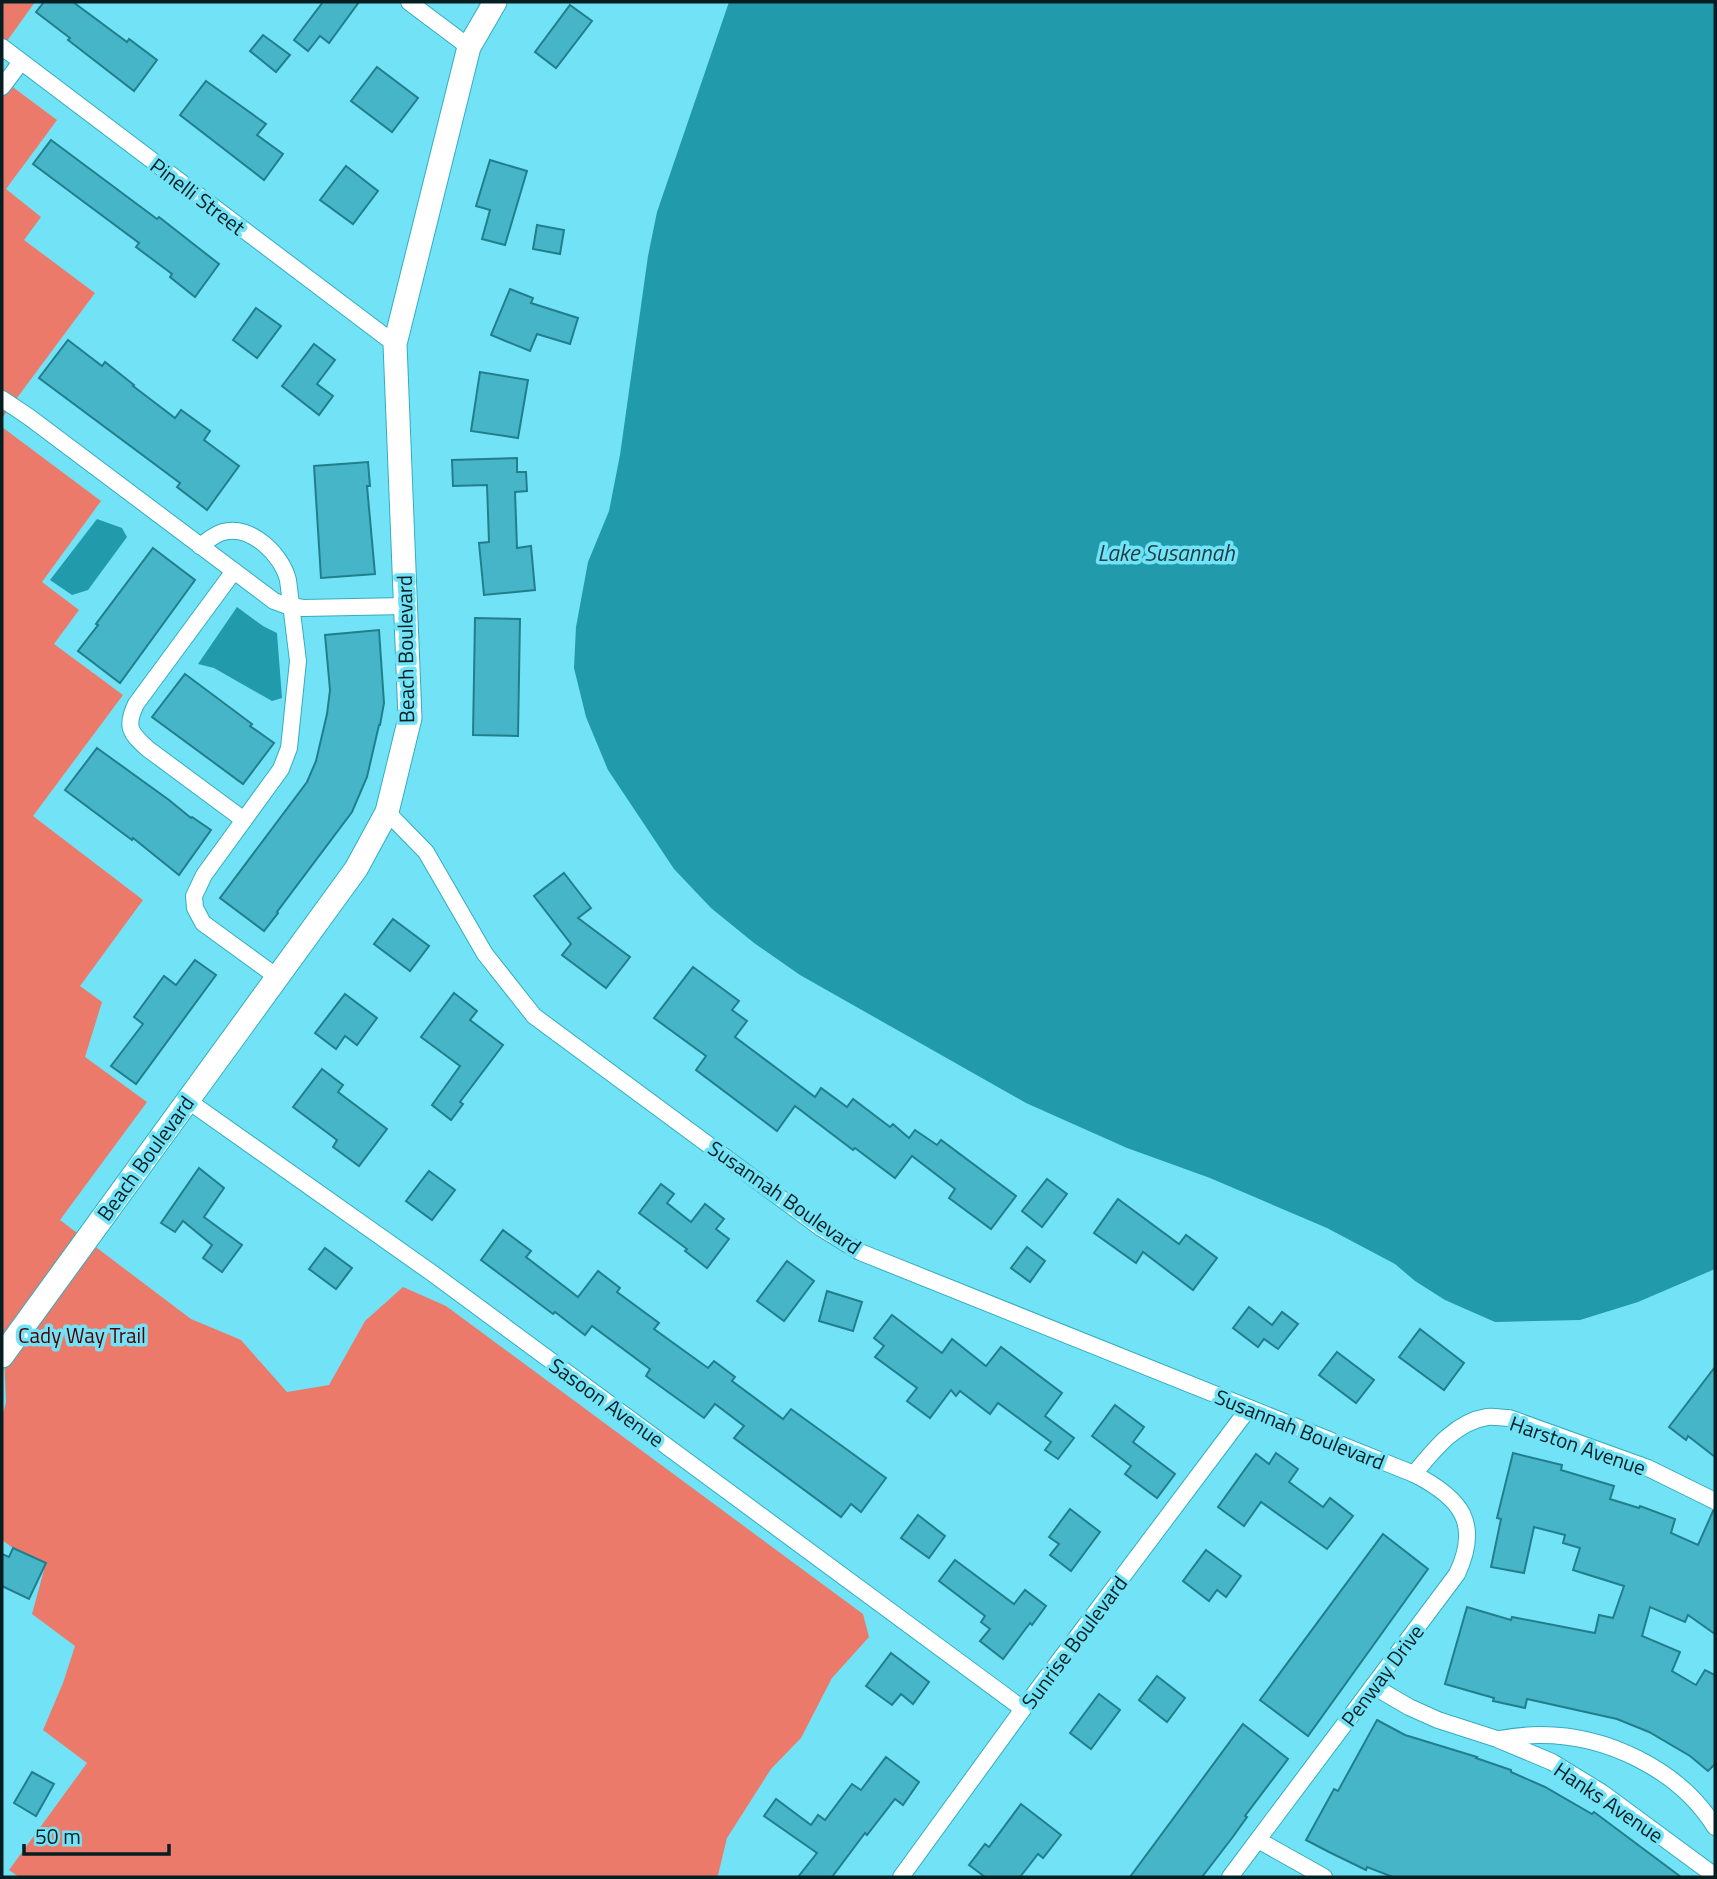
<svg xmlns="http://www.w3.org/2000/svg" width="1717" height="1879" font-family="'Titillium Web',sans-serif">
<rect width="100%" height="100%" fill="#72e3f6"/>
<g fill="#eb7a6a">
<polygon points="2,2 35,2 2,48"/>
<polygon points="2,79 57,120 6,189 41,217 24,240 95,293 2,418"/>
<polygon points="2,427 101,501 42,582 79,610 54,644 123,695 33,816 143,900 80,986 102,1002 85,1057 147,1102 60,1220 191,1319 241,1340 287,1392 329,1385 365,1321 403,1287 446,1306 863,1614 869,1637 832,1678 801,1738 771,1769 727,1838 718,1875 716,1877 19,1877 9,1870 87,1763 43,1730 63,1683 75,1646 32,1614 44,1570 2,1540 2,1418 6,1402 2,1305"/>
</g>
<g fill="#219aab">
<polygon points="729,2 1715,2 1715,1269 1638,1302 1580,1320 1495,1322 1445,1300 1415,1281 1395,1264 1327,1228 1210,1178 1127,1148 1026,1103 800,975 754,943 711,908 674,869 608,770 586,717 574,668 576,627 588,562 609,511 620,455 648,256 657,212"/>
<polygon points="97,519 122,528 127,537 88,590 72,595 50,580"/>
<polygon points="237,607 263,626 277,633 282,698 272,701 214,668 198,664"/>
</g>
<g fill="#46b5c7" stroke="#227e8c" stroke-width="2">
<polygon points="44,2 73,2 127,42 129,39 157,60 134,91 68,40 70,38 36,12"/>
<polygon points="323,2 359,2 329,43 320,36 308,51 294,40"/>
<polygon points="570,5 592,21 556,68 535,52"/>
<polygon points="263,35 290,55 276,72 250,51"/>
<polygon points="377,67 418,98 392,132 351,101"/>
<polygon points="206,81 266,124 257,135 283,154 264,180 180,115"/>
<polygon points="51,140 157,219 159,217 219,264 195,297 170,277 172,274 136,247 139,243 33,164"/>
<polygon points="490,160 527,171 505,245 482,239 490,210 476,206"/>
<polygon points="346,166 378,191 353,224 320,200"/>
<polygon points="537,225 564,230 560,254 533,249"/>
<polygon points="510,289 533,298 531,303 578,318 570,344 537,334 530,351 491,335"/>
<polygon points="256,308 281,326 257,358 233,340"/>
<polygon points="68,340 102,366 105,362 134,385 133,386 175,418 181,410 210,431 204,440 239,466 207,510 177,487 180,483 39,378"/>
<polygon points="314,344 335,360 317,384 333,396 319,415 282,386"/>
<polygon points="480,372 528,380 518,438 471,431"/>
<polygon points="517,458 517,472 526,472 527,491 515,492 517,548 531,546 535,590 484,595 479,543 489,542 487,485 453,486 452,460"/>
<polygon points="368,462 370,486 367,486 375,574 321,578 314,466"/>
<polygon points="153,548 195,580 120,683 78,651 98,625 96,624"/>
<polygon points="475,618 520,619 518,736 473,735"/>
<polygon points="379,630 384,703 380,725 379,725 367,777 352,812 277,912 278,913 264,931 220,898 307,782 316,761 327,714 330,690 325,635"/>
<polygon points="185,674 252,724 250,726 274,743 243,784 152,717"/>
<polygon points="97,748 169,800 191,818 192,817 211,830 179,875 133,838 132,840 65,790"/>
<polygon points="564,873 591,908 578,918 630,957 606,988 562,955 571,944 534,896"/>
<polygon points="393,919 429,946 410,971 374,944"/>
<polygon points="195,960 216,975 136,1084 111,1066 143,1024 134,1017 164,976 176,985"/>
<polygon points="693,967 739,1001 732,1010 747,1021 735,1037 815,1097 821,1088 847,1107 853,1099 890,1127 893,1124 909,1138 915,1130 937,1145 941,1140 1016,1196 991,1229 949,1198 955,1189 912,1156 895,1178 855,1148 853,1150 795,1106 777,1131 696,1070 706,1056 654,1018"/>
<polygon points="454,993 477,1011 470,1020 503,1045 460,1102 463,1104 451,1120 432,1105 460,1066 421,1037"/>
<polygon points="345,994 377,1018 357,1045 345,1036 336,1049 315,1033"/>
<polygon points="322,1069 343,1085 338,1092 387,1129 359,1166 333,1147 337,1140 293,1107"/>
<polygon points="199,1168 224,1188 204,1217 242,1245 222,1272 203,1258 212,1245 183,1221 175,1232 161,1223"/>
<polygon points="429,1171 455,1190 432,1220 406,1201"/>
<polygon points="1047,1179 1067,1194 1042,1227 1022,1211"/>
<polygon points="661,1184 674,1194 667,1203 691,1222 705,1204 724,1219 716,1229 729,1239 707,1268 685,1251 687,1249 639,1213"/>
<polygon points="1118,1199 1179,1244 1186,1235 1217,1258 1193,1290 1143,1252 1136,1263 1094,1233"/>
<polygon points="503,1230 531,1251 526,1257 578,1297 598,1271 620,1288 617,1292 659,1323 654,1329 708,1368 714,1361 735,1377 732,1381 783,1419 791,1409 886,1478 861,1512 851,1504 841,1517 734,1438 744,1426 715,1404 704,1418 646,1376 650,1369 592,1326 585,1335 555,1312 553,1314 481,1260"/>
<polygon points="1027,1247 1045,1261 1030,1282 1011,1268"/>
<polygon points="325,1248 352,1268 336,1289 309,1269"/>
<polygon points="787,1261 814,1281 784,1321 757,1301"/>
<polygon points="827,1291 862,1302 853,1331 819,1321"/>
<polygon points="1249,1307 1272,1325 1282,1312 1298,1324 1278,1349 1264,1339 1258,1347 1233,1328"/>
<polygon points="892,1315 942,1353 952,1339 986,1366 1001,1347 1062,1393 1045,1416 1074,1438 1058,1459 1045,1450 1051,1442 998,1403 990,1414 960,1391 956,1396 951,1390 930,1418 907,1401 917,1388 875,1357 884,1346 874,1338"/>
<polygon points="1420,1329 1464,1363 1444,1390 1399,1357"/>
<polygon points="1337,1352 1374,1380 1356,1403 1319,1375"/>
<polygon points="1715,1367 1715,1457 1688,1436 1686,1440 1669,1427"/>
<polygon points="1115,1405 1144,1427 1133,1442 1175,1474 1157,1498 1125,1474 1131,1466 1092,1436"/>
<polygon points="1276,1453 1298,1469 1289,1482 1323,1507 1330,1498 1353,1516 1327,1549 1261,1502 1244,1526 1218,1507 1256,1454 1269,1464"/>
<polygon points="1513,1453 1562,1465 1561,1470 1614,1486 1610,1499 1639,1508 1640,1506 1675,1519 1671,1533 1698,1545 1713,1511 1715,1511 1715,1634 1688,1615 1685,1622 1650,1607 1642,1636 1680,1652 1672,1671 1696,1685 1705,1670 1715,1675 1715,1764 1708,1771 1690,1756 1649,1732 1617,1719 1527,1699 1525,1708 1493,1701 1494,1698 1445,1684 1467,1607 1511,1620 1512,1617 1595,1633 1599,1615 1613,1618 1624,1586 1573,1570 1580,1548 1563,1543 1565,1535 1534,1527 1524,1573 1491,1567 1501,1519 1497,1518"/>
<polygon points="1070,1509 1100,1532 1071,1571 1050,1555 1059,1544 1049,1537"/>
<polygon points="918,1515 945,1536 929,1558 901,1538"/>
<polygon points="1383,1534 1428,1569 1308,1736 1260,1700"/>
<polygon points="13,1548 46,1563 29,1599 2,1586 2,1554 9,1557"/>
<polygon points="1206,1550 1241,1576 1226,1597 1217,1590 1209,1601 1183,1581"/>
<polygon points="955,1560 1014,1604 1025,1590 1046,1606 1032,1625 1030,1623 1003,1659 980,1641 990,1629 981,1622 985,1616 939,1581"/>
<polygon points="891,1653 929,1682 913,1704 901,1694 892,1705 866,1686"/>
<polygon points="1157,1676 1185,1698 1167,1722 1139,1700"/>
<polygon points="1099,1694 1120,1710 1091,1749 1070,1733"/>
<polygon points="1377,1720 1405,1735 1477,1757 1476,1758 1511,1770 1511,1772 1545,1787 1592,1814 1594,1812 1681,1877 1393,1877 1367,1867 1366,1870 1329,1852 1306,1840 1334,1789 1338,1791"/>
<polygon points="1243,1724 1288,1759 1245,1816 1247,1817 1232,1838 1202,1877 1130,1877"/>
<polygon points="886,1757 919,1782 903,1805 895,1799 867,1835 865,1833 832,1877 798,1877 817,1853 764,1816 776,1799 811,1825 818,1815 825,1820 852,1784 861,1790"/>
<polygon points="32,1772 54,1784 36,1816 14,1803"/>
<polygon points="1021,1804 1061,1835 1043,1858 1038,1854 1020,1877 985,1877 969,1865 985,1844 989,1847"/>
</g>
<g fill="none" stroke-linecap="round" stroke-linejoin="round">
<g stroke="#33adbf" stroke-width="18">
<g id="street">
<polyline points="409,2 469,47"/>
<polyline points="2,47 395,344"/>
<polyline points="2,87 21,62"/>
<polyline points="2,399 29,417 274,601 285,605 303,608 405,606"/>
<path d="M200,546C207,541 215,534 223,532C251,524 282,555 288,580L298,661L289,748L281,769L204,875L194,896L195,908L203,923L277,977"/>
<path d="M234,571L136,704C125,727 130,733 148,749L244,820"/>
<path d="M387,812L426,852L485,954L534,1016L821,1228L860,1252L1414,1474C1461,1498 1481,1523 1457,1574L1230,1877"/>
<polyline points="187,1100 432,1273 1023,1709"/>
<path d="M1414,1474C1433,1451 1455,1422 1487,1417C1494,1416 1502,1418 1509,1418L1648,1468L1715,1501"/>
<polyline points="1373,1686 1409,1707 1438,1720 1497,1739 1552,1762 1601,1792 1715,1876"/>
<path d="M1500,1739C1513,1737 1526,1735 1538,1735C1605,1734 1679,1769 1715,1827"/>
<polyline points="1258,1840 1324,1877"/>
<polyline points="901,1877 1023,1709 1249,1408"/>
</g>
</g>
<g stroke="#33adbf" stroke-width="25">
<polyline id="secondary" points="2,1356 356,869 387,812 410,718 395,344 469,47 495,2"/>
</g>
<use href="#street" stroke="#fff" stroke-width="16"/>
<use href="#secondary" stroke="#fff" stroke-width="23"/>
</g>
<g text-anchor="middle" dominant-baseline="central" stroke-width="7" stroke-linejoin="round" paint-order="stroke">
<g font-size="21" fill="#051e22" stroke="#72e3f6">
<text transform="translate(198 196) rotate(37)">Pinelli Street</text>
<text transform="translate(405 649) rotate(-91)">Beach Boulevard</text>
<text transform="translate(145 1158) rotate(-54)">Beach Boulevard</text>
<text transform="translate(785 1197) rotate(35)">Susannah Boulevard</text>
<text transform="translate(607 1402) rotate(36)">Sasoon Avenue</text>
<text transform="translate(1300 1429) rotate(22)">Susannah Boulevard</text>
<text transform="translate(1578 1445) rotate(19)">Harston Avenue</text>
<text transform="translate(1074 1642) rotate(-53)">Sunrise Boulevard</text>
<text transform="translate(1382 1675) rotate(-53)">Penway Drive</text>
<text transform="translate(1609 1802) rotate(34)">Hanks Avenue</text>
</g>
<g font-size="21" fill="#580000" stroke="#72e3f6">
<text x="82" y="1335">Cady Way Trail</text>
</g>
<g font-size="23" font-style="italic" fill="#1d3e43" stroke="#72e3f6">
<text x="1166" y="552">Lake Susannah</text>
</g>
</g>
<rect width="1717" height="1879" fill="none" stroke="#051e22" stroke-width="7"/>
<path d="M24 1844v10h145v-10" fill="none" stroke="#051e22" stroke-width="3.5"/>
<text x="35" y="1844" font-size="21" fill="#051e22" stroke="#72e3f6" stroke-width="5" paint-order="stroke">50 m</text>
</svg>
